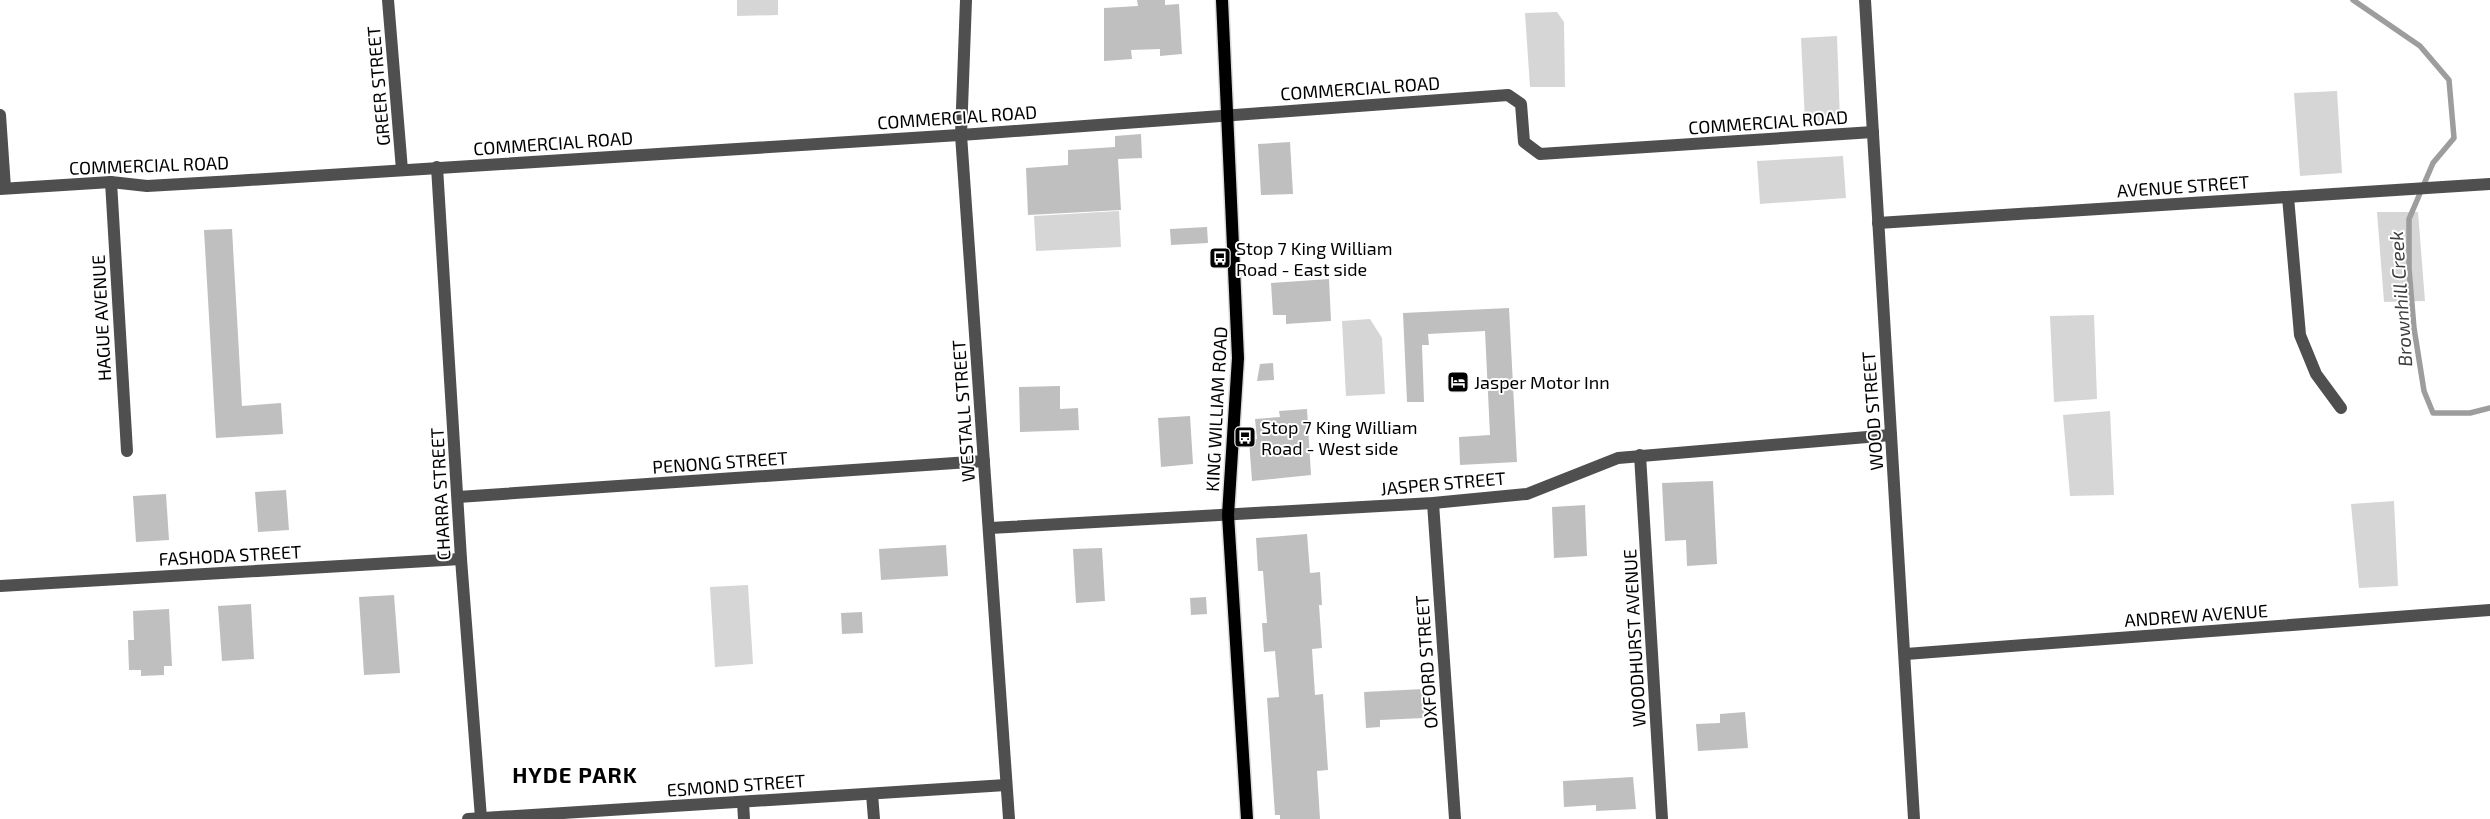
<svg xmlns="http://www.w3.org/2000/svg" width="2490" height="819" font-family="'Exo 2',sans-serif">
<rect width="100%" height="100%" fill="#fff"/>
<g fill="#d6d6d6">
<polygon points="737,0 778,0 778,15 737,16"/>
<polygon points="1557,12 1564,22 1565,87 1530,87 1525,13"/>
<polygon points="1837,36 1840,121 1805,122 1801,38"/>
<polygon points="2337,91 2342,173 2300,176 2294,93"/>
<polygon points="1843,156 1846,198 1760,204 1757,161"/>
<polygon points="1119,211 1121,247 1036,251 1034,216"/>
<polygon points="2377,212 2418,212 2425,301 2384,302"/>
<polygon points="2094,315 2097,399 2054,402 2050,316"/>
<polygon points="1370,319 1382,338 1385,394 1346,396 1342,321"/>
<polygon points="2110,411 2114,495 2070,496 2063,415"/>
<polygon points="2394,501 2398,586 2359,588 2351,504"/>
<polygon points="748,585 753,664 715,667 710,587"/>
</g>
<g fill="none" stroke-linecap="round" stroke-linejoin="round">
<polyline stroke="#9d9d9d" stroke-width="5.5" points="2353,0 2420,46 2449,80 2454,138 2433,163 2409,219 2409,269 2414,328 2424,391 2433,413 2470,413 2490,408"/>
</g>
<g fill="#bfbfbf">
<polygon points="1137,0 1165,0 1165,5 1179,4 1182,54 1160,56 1160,49 1131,50 1132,59 1104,61 1104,8 1138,6"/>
<polygon points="1141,134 1142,158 1118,159 1121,210 1028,215 1026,168 1068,165 1068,150 1115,147 1115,136"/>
<polygon points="1290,142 1293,194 1261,195 1258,144"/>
<polygon points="1207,227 1208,243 1171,245 1170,229"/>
<polygon points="232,229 242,406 281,403 283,434 216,438 204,230"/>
<polygon points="1329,279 1331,321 1286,324 1286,315 1273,315 1271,283"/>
<polygon points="1509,308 1517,462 1460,465 1459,437 1490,435 1485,331 1428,334 1429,345 1422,345 1424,402 1407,402 1403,313"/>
<polygon points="1273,363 1274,380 1257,381 1260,364"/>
<polygon points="1060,386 1060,409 1078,408 1079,430 1020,432 1019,387"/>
<polygon points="1307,409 1311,475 1252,481 1249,440 1257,439 1255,419 1280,417 1279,411"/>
<polygon points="1190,416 1193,464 1161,467 1158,418"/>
<polygon points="1713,481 1717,564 1687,566 1686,540 1665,541 1662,483"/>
<polygon points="286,490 289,530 258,532 255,492"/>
<polygon points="166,494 169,540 136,542 133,496"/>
<polygon points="1585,505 1587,556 1554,558 1552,507"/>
<polygon points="1307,534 1310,573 1320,572 1322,605 1319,605 1322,648 1312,649 1315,695 1323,694 1328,770 1317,771 1320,819 1280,819 1280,815 1275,815 1267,698 1279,697 1275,651 1264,652 1262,623 1267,623 1263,571 1258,571 1256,538"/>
<polygon points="946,545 948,576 881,580 879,549"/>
<polygon points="1102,548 1105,601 1076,603 1073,549"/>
<polygon points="394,595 400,673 364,675 359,597"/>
<polygon points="1206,597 1207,614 1191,615 1190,598"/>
<polygon points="251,604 254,659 222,661 218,606"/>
<polygon points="169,609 172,666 164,666 164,675 141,676 141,670 129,670 128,640 134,640 133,611"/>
<polygon points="862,612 863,633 842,634 841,613"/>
<polygon points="1423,689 1424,718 1380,720 1380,727 1366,728 1364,692"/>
<polygon points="1745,712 1748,748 1698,751 1696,724 1720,723 1720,714"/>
<polygon points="1633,777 1636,809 1596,811 1596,805 1564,807 1563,781"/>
</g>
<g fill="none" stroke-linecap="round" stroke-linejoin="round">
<g stroke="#dbdbdb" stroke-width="15">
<polyline id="major" points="1222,0 1238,358 1228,515 1247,819"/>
</g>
<g stroke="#4f4f4f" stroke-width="12">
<polyline points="388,0 402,170"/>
<polyline points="966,0 961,135 1009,819"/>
<polyline points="1865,0 1914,819"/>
<polyline points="0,115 5,188"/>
<polyline points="437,167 461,559 481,818"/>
<polyline points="111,182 127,451"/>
<polyline points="0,189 111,182 147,186 234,181 975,134 1508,95 1521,104 1524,142 1540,154 1873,132"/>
<polyline points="2288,197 2300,335 2316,374 2341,408"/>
<polyline points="1878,223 2490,184"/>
<polyline points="1640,455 1662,819"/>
<polyline points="458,497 984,461"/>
<polyline points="1433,503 1455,819"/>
<polyline points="990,528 1433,503 1527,494 1618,458 1891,435"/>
<polyline points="0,586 461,559"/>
<polyline points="1906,654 2490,610"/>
<polyline points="872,794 874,819"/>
<polyline points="743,802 744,819"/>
<polyline points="468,819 1006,785"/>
</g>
<use href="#major" stroke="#000" stroke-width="12"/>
</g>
<defs>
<g id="bus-square" transform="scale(1.125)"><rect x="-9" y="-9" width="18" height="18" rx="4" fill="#000" stroke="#fff"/><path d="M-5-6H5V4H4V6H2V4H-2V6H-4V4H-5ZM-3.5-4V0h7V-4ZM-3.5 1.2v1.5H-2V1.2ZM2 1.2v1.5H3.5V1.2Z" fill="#fff"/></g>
<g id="hotel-square" transform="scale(1.125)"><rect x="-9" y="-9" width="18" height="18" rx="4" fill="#000" stroke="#fff"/><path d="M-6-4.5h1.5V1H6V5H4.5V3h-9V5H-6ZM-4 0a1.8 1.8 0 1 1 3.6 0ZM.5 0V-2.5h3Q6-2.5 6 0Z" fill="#fff"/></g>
</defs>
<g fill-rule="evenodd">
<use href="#bus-square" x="1220" y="258"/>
<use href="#hotel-square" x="1458" y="382"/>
<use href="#bus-square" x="1245" y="437"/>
</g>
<g text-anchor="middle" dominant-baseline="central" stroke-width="4" stroke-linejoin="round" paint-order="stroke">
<g font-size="18" fill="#000" stroke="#fff">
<text transform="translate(378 86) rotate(-95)">GREER STREET</text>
<text transform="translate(1360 88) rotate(-4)">COMMERCIAL ROAD</text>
<text transform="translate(957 117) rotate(-4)">COMMERCIAL ROAD</text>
<text transform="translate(1768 122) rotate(-4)">COMMERCIAL ROAD</text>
<text transform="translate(553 143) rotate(-4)">COMMERCIAL ROAD</text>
<text transform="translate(149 165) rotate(-2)">COMMERCIAL ROAD</text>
<text transform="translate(2183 186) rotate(-4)">AVENUE STREET</text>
<text transform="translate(101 318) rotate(-93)">HAGUE AVENUE</text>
<text transform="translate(1216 409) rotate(-87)">KING WILLIAM ROAD</text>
<text transform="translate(963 411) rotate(-94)">WESTALL STREET</text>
<text transform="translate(1872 411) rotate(-94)">WOOD STREET</text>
<text transform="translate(720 462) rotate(-4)">PENONG STREET</text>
<text transform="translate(1443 483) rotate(-5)">JASPER STREET</text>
<text transform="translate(440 494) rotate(-93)">CHARRA STREET</text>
<text transform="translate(230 555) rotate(-3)">FASHODA STREET</text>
<text transform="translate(2196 615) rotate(-4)">ANDREW AVENUE</text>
<text transform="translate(1634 638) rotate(-93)">WOODHURST AVENUE</text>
<text transform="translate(1426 662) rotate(-94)">OXFORD STREET</text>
<text transform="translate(736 785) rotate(-4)">ESMOND STREET</text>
</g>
<g font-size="18" fill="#000" stroke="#fff" text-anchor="start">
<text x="1236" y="248">Stop 7 King William<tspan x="1236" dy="21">Road - East side</tspan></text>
<text x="1474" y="382">Jasper Motor Inn</text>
<text x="1261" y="427">Stop 7 King William<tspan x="1261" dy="21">Road - West side</tspan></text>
</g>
<g font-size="19" font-style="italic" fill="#3e3e3e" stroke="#fff">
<text transform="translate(2400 299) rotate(-94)">Brownhill Creek</text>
</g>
<g font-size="22" font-weight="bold" letter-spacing="1" fill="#000" stroke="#fff">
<text x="575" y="774">HYDE PARK</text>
</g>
</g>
</svg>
